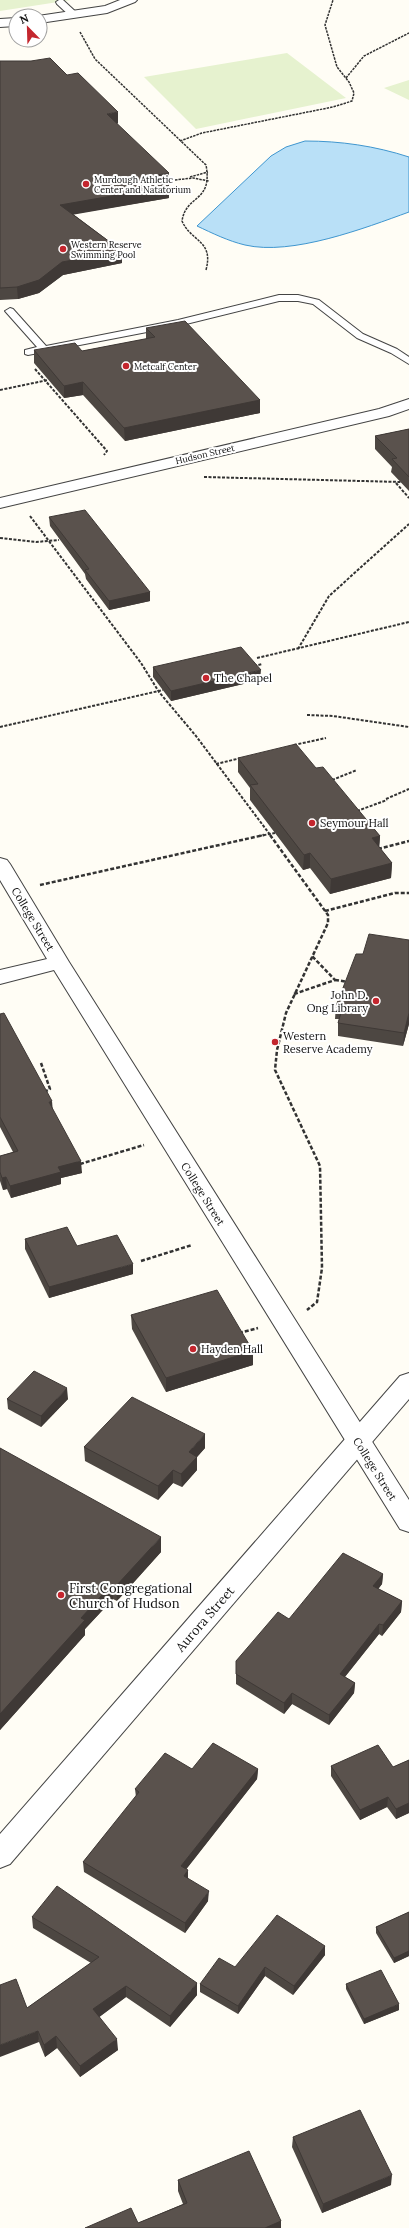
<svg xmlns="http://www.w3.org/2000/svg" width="409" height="2228" font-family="Lora,serif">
<rect width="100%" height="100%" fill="#fffdf5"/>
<g fill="#e6f2cf">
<polygon points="0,0 71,0 0,11"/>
<polygon points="287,53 346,98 196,129 144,77"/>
<polygon points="409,80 409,100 384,88"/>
</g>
<path fill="#b9e0f7" stroke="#3f96cf" d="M305,141C341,141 375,146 409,157V212C365,228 292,256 245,245C228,241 212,233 197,226L271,156L286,147Z"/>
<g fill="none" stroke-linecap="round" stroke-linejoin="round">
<g stroke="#444" stroke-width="2">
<g id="service">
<polygon points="59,0 63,0 77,13 77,17 71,17 57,4 56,2"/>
<polygon points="279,295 298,295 319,300 363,334 397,349 409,357 409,364 391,353 357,338 313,304 298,301 279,301 178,326 28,355 25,354 25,350 37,347 5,311 10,308 13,309 46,346 178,320"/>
</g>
</g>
<g stroke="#444" stroke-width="2">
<g id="minor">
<polygon points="120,0 137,0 135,2 107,13 40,23 40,16 38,16 105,6"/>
<polygon points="16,18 16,26 0,27 0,19"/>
<polygon points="409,399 409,409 389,416 0,508 0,498 379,409"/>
<polygon points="0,858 7,860 10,864 69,962 409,1500 409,1532 400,1529 54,970 0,984 0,970 47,959 0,880"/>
</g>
</g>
<g stroke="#444" stroke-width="2">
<polygon id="tertiary" points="409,1373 409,1399 10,1864 0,1868 0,1834 400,1376"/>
</g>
<g stroke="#333" stroke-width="1.5" stroke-dasharray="2.5 1" stroke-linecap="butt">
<path d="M80,32L95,59L206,165C213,203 186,194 182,221C191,242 214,240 206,270"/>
<polyline points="346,78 364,56 409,33"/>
<polyline points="180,141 202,133 333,107 352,101 354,93 349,82 337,67 325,25 333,0"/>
<polyline points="190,177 208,172"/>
<polyline points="175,180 193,178 209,181"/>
</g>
<g stroke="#333" stroke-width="2" stroke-dasharray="3 1.5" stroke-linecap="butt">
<polyline points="35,369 107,451 104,455"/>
<polyline points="0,390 48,380"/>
<polyline points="204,477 401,482"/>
<polyline points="396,483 409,498"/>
<polyline points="30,516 141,663 159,692 196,736 271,836"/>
<polyline points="0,538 36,542 59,540"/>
<polyline points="298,649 329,596 409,524"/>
<polyline points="257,658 409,622"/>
<polyline points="254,666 262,664"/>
<polyline points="307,715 333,716 409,727"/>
<polyline points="0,727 163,690"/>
<polyline points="294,745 326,738"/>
<polyline points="216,764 241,758"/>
<polyline points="332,780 357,770"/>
<polyline points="386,799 409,789"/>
<polyline points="357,811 387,800"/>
<polyline points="259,836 275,833"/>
</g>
<g stroke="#333" stroke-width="2.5" stroke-dasharray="4 2" stroke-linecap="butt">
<polyline points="270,835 328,915 328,923 286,1013 277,1050 275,1070 320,1166 322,1268 317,1302 307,1310"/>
<polyline points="378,849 409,841"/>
<polyline points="40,885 264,835"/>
<polyline points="325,911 395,893 409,893"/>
<polyline points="335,980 349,982"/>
<polyline points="294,994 335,980 312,956"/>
<polyline points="41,1063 50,1089 44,1092"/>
<polyline points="80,1164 144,1145"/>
<polyline points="141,1261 192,1245"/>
<polyline points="239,1333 258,1328"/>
</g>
<use href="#service" fill="#fff" fill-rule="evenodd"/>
<use href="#minor" fill="#fff" fill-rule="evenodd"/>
<use href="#tertiary" fill="#fff" fill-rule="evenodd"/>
</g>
<g fill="#4d4742">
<polygon points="0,61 67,75 118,123 117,124 169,185 168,185 169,198 73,214 122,251 122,263 63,275 39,293 18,299 0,300"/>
<polygon points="146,328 260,400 260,413 125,441 83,395 64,398 34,363 34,350 82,351 146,339"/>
<polygon points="409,429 409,491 391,472 392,467 375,449 375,436"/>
<polygon points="49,517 150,592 150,601 109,610 86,579 85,574 50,526"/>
<polygon points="153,667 260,680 171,701 153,677"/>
<polygon points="238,758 316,768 380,836 379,847 392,863 391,878 330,894 310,868 303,870 250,800 250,788 238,772"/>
<polygon points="409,940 409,1024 403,1046 338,1036 338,1023 339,1019 335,1019 336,1006 363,954"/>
<polygon points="0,1014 52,1108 82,1173 61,1178 61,1184 11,1198 7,1189 3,1190 0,1181 0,1156 13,1152 0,1127"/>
<polygon points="25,1239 77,1246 133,1274 49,1298 25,1249"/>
<polygon points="131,1315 253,1351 253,1365 166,1392 132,1329"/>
<polygon points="7,1399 68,1399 41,1427 8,1409"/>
<polygon points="84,1447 205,1448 197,1457 197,1470 182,1487 173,1483 158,1500 85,1461"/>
<polygon points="0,1448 161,1552 117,1601 113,1599 85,1629 85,1635 0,1730"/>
<polygon points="383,1574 382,1584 378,1589 402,1601 401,1612 382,1636 379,1634 345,1677 355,1683 354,1693 329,1725 292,1704 284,1714 236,1684 236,1661 289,1619"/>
<polygon points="409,1760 409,1813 396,1819 387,1807 360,1820 331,1776 331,1766 393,1767"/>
<polygon points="192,1769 258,1769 257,1779 186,1869 188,1879 208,1901 185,1933 84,1872 83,1862 136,1797 135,1789"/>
<polygon points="409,1912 409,1956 394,1963 376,1933 376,1927"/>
<polygon points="32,1917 197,1995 170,2027 126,1997 99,2017 118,2050 80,2077 57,2048 45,2057 39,2042 27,2008 91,1963 33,1928"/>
<polygon points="325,1946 325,1955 293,1995 265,1976 238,2014 200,1992 200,1984 235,1967"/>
<polygon points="346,1984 399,2010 364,2024 346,1989"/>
<polygon points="293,2137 391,2185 322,2213 292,2147"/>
<polygon points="178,2180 281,2221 281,2228 85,2228 138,2223 183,2204 178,2191"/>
</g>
<g fill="#3f3936">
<polygon points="118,112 118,123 107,125 107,114"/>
<polygon points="169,173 169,185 157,187 157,175"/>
<polygon points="169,186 169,198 60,217 60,205"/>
<polygon points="122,251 122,263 63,275 39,293 18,299 17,287 62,262"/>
<polygon points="83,382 83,395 64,398 64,386"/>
<polygon points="260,400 260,413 125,441 124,428"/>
<polygon points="150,592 150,601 109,610 109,601"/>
<polygon points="261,670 260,680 171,701 171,691"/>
<polygon points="380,836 379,851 372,838"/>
<polygon points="310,853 310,868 303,870 304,855"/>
<polygon points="392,863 391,878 330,894 331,879"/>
<polygon points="409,1013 409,1024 403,1046 404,1033"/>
<polygon points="52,1101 53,1113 49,1102"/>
<polygon points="81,1161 82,1173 61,1178 61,1184 11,1198 10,1186 58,1167"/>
<polygon points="6,1177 7,1189 3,1190 2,1178"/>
<polygon points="133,1264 133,1274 49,1298 49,1287"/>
<polygon points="253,1351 253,1365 166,1392 166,1378"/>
<polygon points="67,1388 68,1399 41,1427 41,1416"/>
<polygon points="205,1434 205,1448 189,1466 189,1452"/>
<polygon points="197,1457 197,1470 182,1487 181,1474"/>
<polygon points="173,1470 173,1483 158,1500 158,1486"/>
<polygon points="161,1537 161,1552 117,1601 116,1586"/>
<polygon points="383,1574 382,1584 373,1596 373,1586"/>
<polygon points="112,1584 113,1599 85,1629 85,1635 0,1730 0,1714 81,1618"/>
<polygon points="402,1601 401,1612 382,1636 383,1625"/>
<polygon points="379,1624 379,1634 339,1684 340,1674"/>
<polygon points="355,1683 354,1693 329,1725 329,1715"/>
<polygon points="292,1693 292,1704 284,1714 284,1703"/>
<polygon points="258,1769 257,1779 181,1876 181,1866"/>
<polygon points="388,1797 387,1807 360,1820 360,1810"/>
<polygon points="409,1803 409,1813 396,1819 396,1809"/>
<polygon points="188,1870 188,1880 184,1876"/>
<polygon points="209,1891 208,1901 185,1933 185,1923"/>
<polygon points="325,1946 325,1955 293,1995 294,1986"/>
<polygon points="409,1951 409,1956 394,1963 394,1958"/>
<polygon points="265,1967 265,1976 238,2014 238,2006"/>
<polygon points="197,1983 197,1995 170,2027 170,2016"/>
<polygon points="126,1986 126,1997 94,2021 93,2009"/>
<polygon points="399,2004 399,2010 364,2024 364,2019"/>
<polygon points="38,2031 39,2042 0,2057 0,2045"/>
<polygon points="56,2036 57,2048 45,2057 44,2045"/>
<polygon points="117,2039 118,2050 80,2077 80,2066"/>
<polygon points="392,2175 391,2185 322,2213 323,2204"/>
<polygon points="281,2221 281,2228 265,2228"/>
</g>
<g fill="#5a524d" stroke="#3f3936">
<polygon points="50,58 67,75 78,73 118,112 107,114 169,173 157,175 169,186 60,205 122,251 62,262 39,280 17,287 0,288 0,61 31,61"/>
<polygon points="185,321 260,400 124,428 83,382 64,386 34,350 75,343 82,351 155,337 146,328"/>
<polygon points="409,429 409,477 392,459 397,458 375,436"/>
<polygon points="85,510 150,592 109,601 85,570 89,569 49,517"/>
<polygon points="241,647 261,670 171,691 153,667"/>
<polygon points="296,744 316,768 323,767 380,836 372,838 392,863 331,879 310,853 304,855 250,785 258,784 238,758"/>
<polygon points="369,934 409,940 409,1013 404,1033 338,1023 343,1006 336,1006 356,954 363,954"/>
<polygon points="4,1013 52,1101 49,1102 81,1161 58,1167 61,1172 10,1186 6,1177 2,1178 0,1172 0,1156 18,1151 0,1117 0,1014"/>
<polygon points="67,1227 77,1246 117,1235 133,1264 49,1287 25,1239"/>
<polygon points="217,1290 253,1351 166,1378 131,1315"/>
<polygon points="34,1371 67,1388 41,1416 7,1399"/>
<polygon points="132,1397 205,1434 189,1452 197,1457 181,1474 173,1470 158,1486 84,1447"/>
<polygon points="0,1448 161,1537 116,1586 112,1584 81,1618 85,1620 0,1714"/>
<polygon points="343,1553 383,1574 373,1586 402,1601 383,1625 379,1624 340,1674 355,1683 329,1715 292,1693 284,1703 236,1674 236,1661 278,1612 289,1619"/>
<polygon points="213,1743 258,1769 181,1866 188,1870 184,1876 209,1891 185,1923 83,1862 139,1792 135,1789 165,1753 192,1769"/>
<polygon points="378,1745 393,1767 409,1760 409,1803 396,1809 388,1797 360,1810 331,1766"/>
<polygon points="57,1886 197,1983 170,2016 126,1986 93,2009 117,2039 80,2066 56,2036 44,2045 38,2031 0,2045 0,1985 16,1979 27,2008 99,1957 32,1917"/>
<polygon points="409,1912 409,1951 394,1958 376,1927"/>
<polygon points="277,1915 325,1946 294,1986 265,1967 238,2006 200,1984 219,1958 235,1967"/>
<polygon points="381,1970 399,2004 364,2019 346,1984"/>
<polygon points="360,2110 392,2175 323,2204 293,2137"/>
<polygon points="249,2151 281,2221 265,2228 85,2228 131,2208 138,2223 187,2203 178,2180"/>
</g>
<g fill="#c4262e" stroke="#fff" stroke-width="1.5">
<circle cx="86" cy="184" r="4"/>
<circle cx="63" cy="249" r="4"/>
<circle cx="126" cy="366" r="4"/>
<circle cx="206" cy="678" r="4"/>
<circle cx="312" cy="823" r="4"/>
<circle cx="376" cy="1001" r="4"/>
<circle cx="275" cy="1042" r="4"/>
<circle cx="193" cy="1349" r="4"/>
<circle cx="61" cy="1595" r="4"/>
</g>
<g text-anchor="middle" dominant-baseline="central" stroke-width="4" stroke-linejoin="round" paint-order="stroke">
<g font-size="9" fill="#111" stroke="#fff" text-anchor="start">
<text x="94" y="179">Murdough Athletic<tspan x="94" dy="10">Center and Natatorium</tspan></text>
<text x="71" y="244">Western Reserve<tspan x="71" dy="10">Swimming Pool</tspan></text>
<text x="134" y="366">Metcalf Center</text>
</g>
<g font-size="9" fill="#111" stroke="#fff">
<text transform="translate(205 454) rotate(-13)">Hudson Street</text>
</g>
<g font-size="11" fill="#111" stroke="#fff" text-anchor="start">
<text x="214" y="678">The Chapel</text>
<text x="320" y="823">Seymour Hall</text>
<text x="368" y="995" text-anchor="end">John D.<tspan x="368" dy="13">Ong Library</tspan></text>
<text x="283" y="1036">Western<tspan x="283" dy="13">Reserve Academy</tspan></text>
<text x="201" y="1349">Hayden Hall</text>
</g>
<g font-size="11" fill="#111" stroke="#fff">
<text transform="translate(33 919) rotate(59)">College Street</text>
<text transform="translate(203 1194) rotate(58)">College Street</text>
<text transform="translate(375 1469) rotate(58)">College Street</text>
</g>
<g font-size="13" fill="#111" stroke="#fff" text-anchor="start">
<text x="69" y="1588">First Congregational<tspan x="69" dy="15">Church of Hudson</tspan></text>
</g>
<g font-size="13" fill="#111" stroke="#fff">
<text transform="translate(205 1619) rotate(-49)">Aurora Street</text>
</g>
</g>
<g transform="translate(28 28) rotate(337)"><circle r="19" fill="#ffffff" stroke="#a0a0a0"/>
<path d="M0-3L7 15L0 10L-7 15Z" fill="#c4262e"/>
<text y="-6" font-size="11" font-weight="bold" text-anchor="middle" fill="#111111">N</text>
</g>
</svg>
